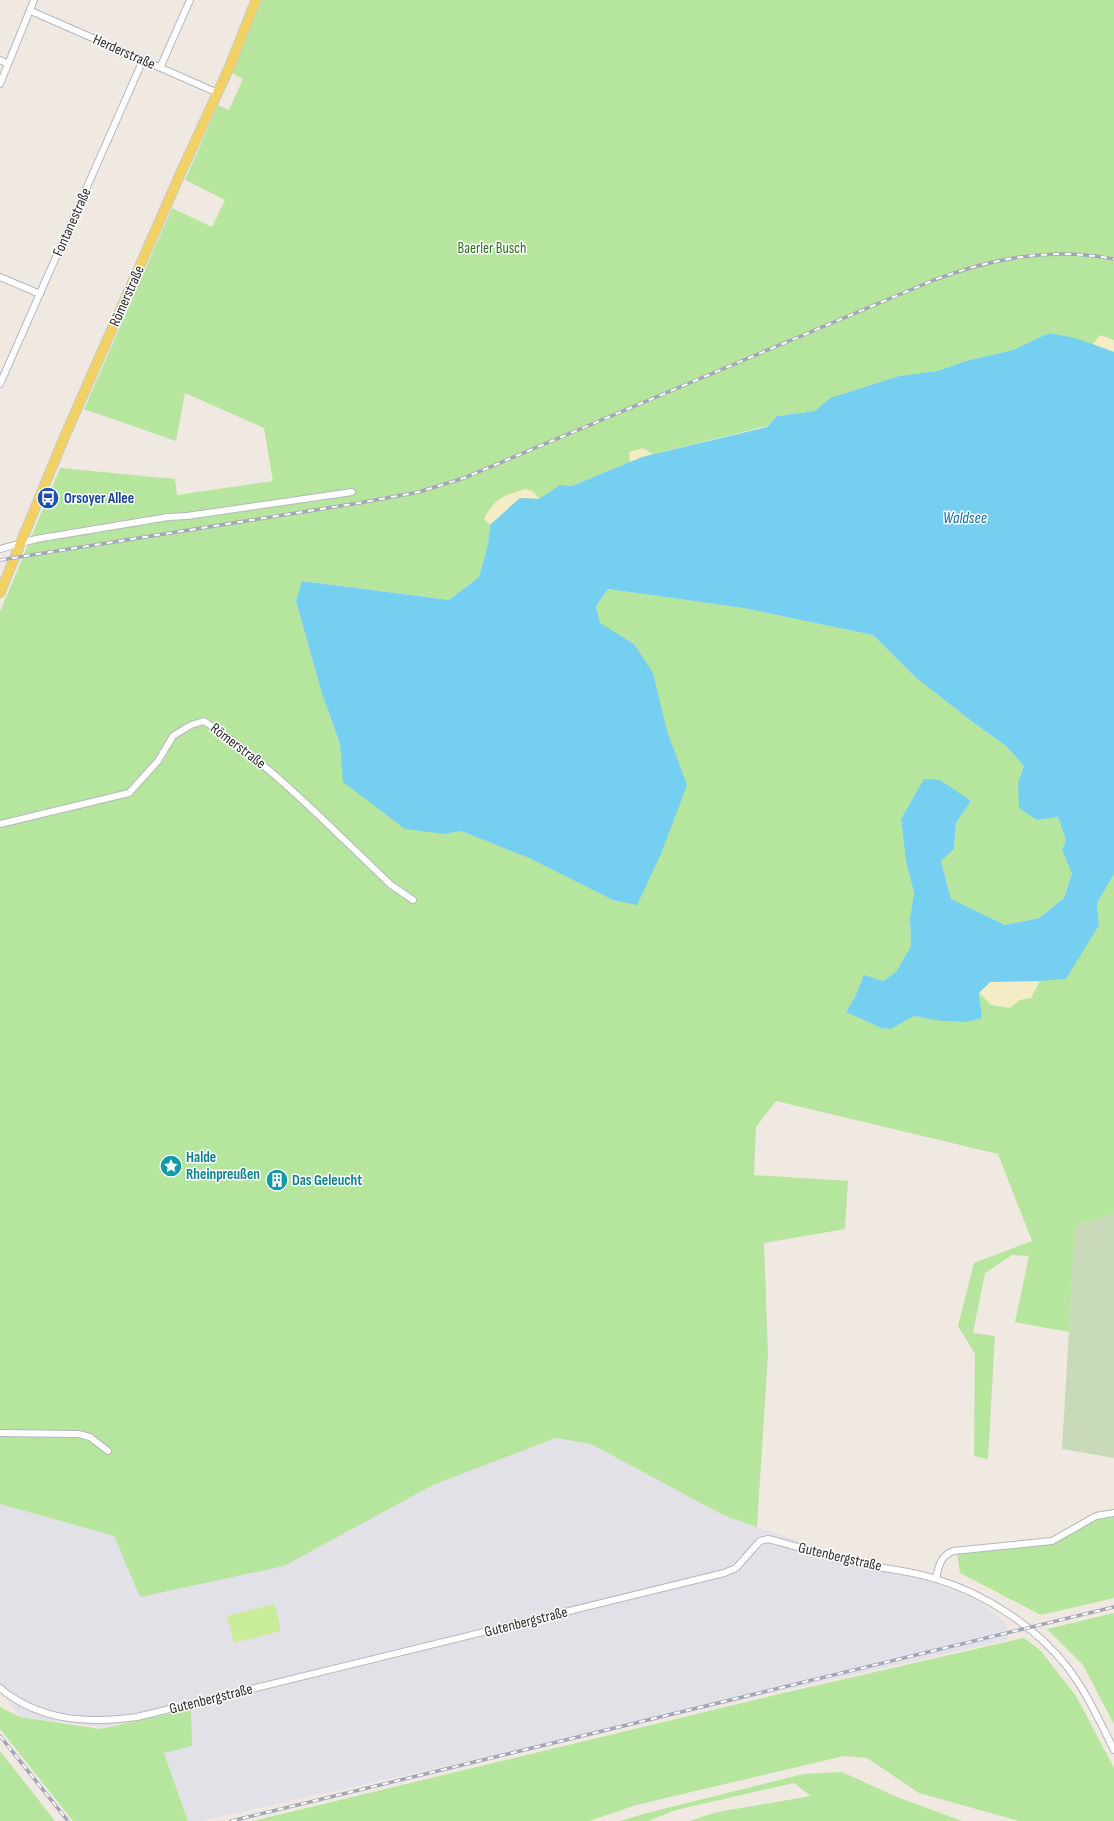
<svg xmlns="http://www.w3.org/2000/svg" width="1114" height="1821" font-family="'Sofia Sans Condensed',sans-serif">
<rect width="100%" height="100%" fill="#efe9e1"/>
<polygon fill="#e3e1e8" points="556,1438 591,1444 723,1515 891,1573 926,1580 977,1600 1007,1624 1008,1640 201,1821 188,1821 164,1752 190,1710 102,1727 20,1717 0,1690 0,1504 114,1536 140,1596"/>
<g fill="#b6e59e">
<polygon points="262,0 1114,0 1114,352 1049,333 1013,350 966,361 937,371 899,376 830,398 815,411 777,416 767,426 642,457 572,486 560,485 544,497 490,525 488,544 479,577 449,600 303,581 296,601 322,694 340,744 344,782 444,834 461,831 529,858 686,785 634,644 600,624 596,606 608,589 743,608 873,635 914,676 970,720 1006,746 1024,766 1018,783 1037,820 1058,817 1066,840 1062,850 1072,872 1064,898 1039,918 1005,925 951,899 941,861 954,849 956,823 971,801 924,780 901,819 906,861 914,893 910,918 911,946 896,972 883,981 864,976 855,997 846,1012 881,1028 891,1029 914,1016 942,1021 967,1022 982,1018 979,993 1040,981 1099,925 1097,903 1114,874 1114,1213 1075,1227 1069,1332 1015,1322 1029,1256 1012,1255 985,1273 973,1333 995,1336 988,1459 974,1456 975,1354 958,1326 974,1263 1032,1241 998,1154 776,1101 756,1127 754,1175 848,1181 845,1229 764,1243 768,1354 757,1527 723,1515 591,1444 556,1438 433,1485 284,1566 140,1597 114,1536 0,1504 0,612 60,468 175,479 177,495 273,481 264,428 185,393 176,441 84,409 172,208 212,227 225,200 185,180 218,105 229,110 243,79 232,73"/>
<polygon points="1114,1514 1114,1598 1041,1615 960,1573 957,1553 1052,1542 1097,1518"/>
<polygon points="1114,1613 1114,1724 1083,1665 1047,1629"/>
<polygon points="1024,1638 1040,1650 1076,1696 1114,1768 1114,1821 1019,1821 919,1793 867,1758 844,1756 636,1805 589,1821 253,1821 775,1695"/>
<polygon points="0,1707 20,1717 100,1729 191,1709 192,1746 164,1753 188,1821 73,1821 0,1729"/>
<polygon points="0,1751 55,1821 0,1821"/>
<polygon points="842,1772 897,1797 962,1821 689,1821 718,1812 811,1796 794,1783 676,1810 648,1821 620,1821 647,1813 803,1774"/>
</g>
<g fill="#f3ecc5">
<polygon points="1100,335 1114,340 1114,352 1093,344"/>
<polygon points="643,448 654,455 630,462 629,452"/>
<path d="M525,489L533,491L539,499L520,498L490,525L484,519C494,499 504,495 525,489Z"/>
<polygon points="1040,981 1031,998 1020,1000 1010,1008 991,1005 979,993 990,982"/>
</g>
<polygon fill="#c8d9b8" points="1114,1213 1114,1458 1062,1449 1075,1227"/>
<polygon fill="#c9ec9a" points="275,1604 281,1631 234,1643 227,1616"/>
<polygon fill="#75cff0" points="1049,333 1075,338 1114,352 1114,874 1097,903 1099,925 1066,979 1040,981 990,982 979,993 982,1018 967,1022 942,1021 914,1016 891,1029 881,1028 846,1012 855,997 864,975 883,981 896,972 911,946 910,918 914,893 906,861 901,819 924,779 940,780 971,801 956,823 954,849 941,861 951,899 1005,925 1039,918 1064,898 1072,873 1062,850 1066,840 1058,817 1037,820 1019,808 1018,783 1024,766 1006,746 970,720 914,676 873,635 743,608 608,589 596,606 600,623 634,644 653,673 667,731 687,785 661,854 637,905 613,900 529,858 461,831 444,834 405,829 343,782 340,744 322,694 296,601 302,581 449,600 479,577 488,544 490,525 520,498 539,499 560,485 572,486 642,457 767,427 777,416 815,411 830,398 899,376 937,371 966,361 1013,350"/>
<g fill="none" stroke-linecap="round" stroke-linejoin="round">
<g stroke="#b4b7c1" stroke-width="8">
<g id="minor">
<polyline points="31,11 218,93"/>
<polyline points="0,60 8,64"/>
<polyline points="160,68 190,0"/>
<polyline points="0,84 34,0"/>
<polyline points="0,277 40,294"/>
<polyline points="0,384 143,60"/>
<polyline points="0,549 36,539 168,517 187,516 352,492"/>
<path d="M0,824L129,793L158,761L173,736L191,725L204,721C274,767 331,828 391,885L413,900"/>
<polyline points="0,1433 78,1434 90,1437 108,1451"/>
<path d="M936,1579C939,1565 940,1557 953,1551L1052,1541L1096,1516L1114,1513"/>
<path d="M0,1688C4,1691 8,1695 12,1697C50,1722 94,1723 137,1717L724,1573L736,1568L760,1541L768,1539C797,1546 824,1556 853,1562C881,1569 909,1570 936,1579C986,1594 1036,1627 1068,1668C1087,1693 1100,1722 1114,1750"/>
</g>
</g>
<g stroke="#c9c9c9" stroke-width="11">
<polyline id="primary" points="0,593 64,438 182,170 229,68 256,0"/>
</g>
<use href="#minor" stroke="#fff" stroke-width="6"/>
<use href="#primary" stroke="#f2d163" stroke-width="9"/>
<g stroke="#a3a6b8" stroke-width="3.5">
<g id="rail">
<path d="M0,560L359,503L419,492L464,478L934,280C993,258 1051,247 1114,259"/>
<polyline points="0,1736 68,1821"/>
<polyline points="231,1821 1114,1607"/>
</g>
</g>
<use href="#rail" stroke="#fff" stroke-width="2" stroke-dasharray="6" stroke-linecap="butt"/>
</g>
<defs>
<g id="bus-disc" transform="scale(1.15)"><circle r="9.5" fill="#1a4fb4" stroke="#fff"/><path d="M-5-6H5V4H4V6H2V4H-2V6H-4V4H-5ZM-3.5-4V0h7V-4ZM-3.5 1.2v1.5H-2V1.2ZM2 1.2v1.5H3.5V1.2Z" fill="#fff"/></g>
<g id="sight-disc" transform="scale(1.15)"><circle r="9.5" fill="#0f9aa8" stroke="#fff"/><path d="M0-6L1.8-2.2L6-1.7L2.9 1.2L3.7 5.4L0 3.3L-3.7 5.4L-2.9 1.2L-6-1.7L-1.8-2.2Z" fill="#fff"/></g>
<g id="building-disc" transform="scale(1.15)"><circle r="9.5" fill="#0f9aa8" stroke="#fff"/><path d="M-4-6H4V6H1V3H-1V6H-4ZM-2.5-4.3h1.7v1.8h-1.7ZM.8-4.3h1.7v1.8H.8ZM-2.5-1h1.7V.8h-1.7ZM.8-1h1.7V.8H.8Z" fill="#fff"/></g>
</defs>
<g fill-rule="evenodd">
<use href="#bus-disc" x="48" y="498"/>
<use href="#sight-disc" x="171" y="1166"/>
<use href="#building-disc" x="277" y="1180"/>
</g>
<g text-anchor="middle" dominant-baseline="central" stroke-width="3" stroke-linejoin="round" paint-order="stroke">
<g font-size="15" fill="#2e2e2e" stroke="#fff">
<text transform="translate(124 52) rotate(24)">Herderstraße</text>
<text transform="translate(72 222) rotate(-66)">Fontanestraße</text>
<text transform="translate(127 296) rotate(-66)">Römerstraße</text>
<text transform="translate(238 746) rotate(37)">Römerstraße</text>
<text transform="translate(840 1557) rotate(13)">Gutenbergstraße</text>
<text transform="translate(526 1622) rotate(-14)">Gutenbergstraße</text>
<text transform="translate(211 1699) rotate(-14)">Gutenbergstraße</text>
</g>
<g font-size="15" fill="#2c6e1b" stroke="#fff">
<text x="492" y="248">Baerler Busch</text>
</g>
<g font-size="15" font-weight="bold" fill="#164399" stroke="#fff" text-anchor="start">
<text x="64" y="498">Orsoyer Allee</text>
</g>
<g font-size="15" font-weight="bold" fill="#0d838f" stroke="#fff" text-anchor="start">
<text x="186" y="1157">Halde<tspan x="186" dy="17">Rheinpreußen</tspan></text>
<text x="292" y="1180">Das Geleucht</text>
</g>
<g font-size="16" font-style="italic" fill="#0d6fa3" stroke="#fff">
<text x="965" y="518">Waldsee</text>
</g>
</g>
</svg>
